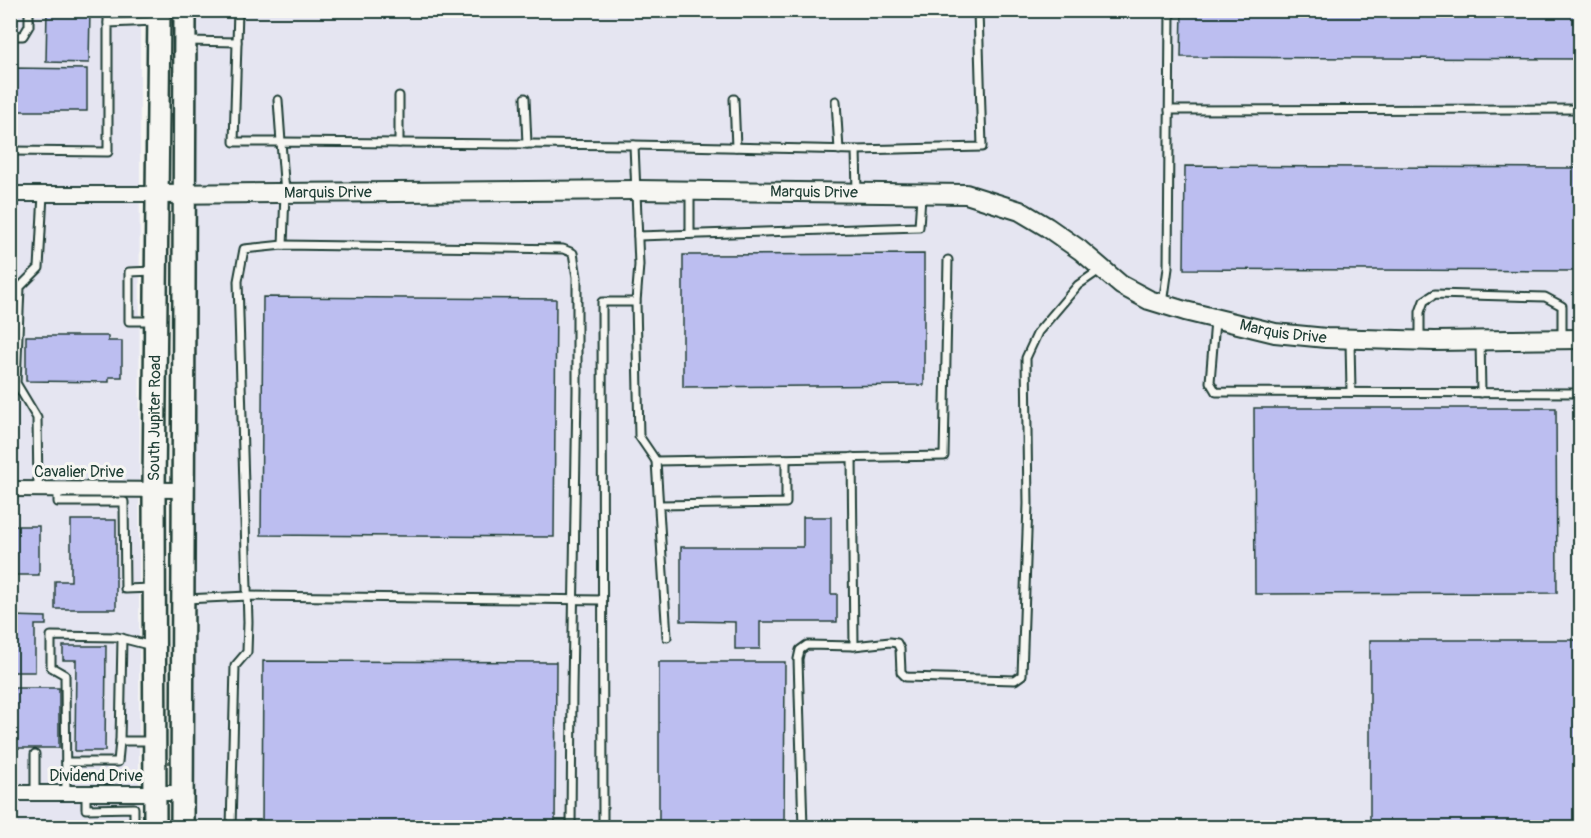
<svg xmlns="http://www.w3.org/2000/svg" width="1591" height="838" font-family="Pangolin,sans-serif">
<rect width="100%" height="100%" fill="#f6f6f2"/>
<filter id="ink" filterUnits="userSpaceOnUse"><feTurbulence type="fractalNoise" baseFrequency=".0167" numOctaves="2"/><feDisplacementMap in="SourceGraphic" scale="12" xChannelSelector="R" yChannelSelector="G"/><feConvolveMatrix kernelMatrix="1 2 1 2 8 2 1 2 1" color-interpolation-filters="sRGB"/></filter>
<g filter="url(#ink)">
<g fill="#e5e5f1">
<polygon points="10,11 140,11 139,827 11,827"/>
<polygon points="195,11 1580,11 1580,827 189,828"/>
</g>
<g fill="#bcbef0" stroke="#1f3d34" stroke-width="1.5">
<polygon points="47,10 90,10 89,63 46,62"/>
<polygon points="1182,10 1580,10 1580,59 1181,57"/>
<polygon points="10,68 87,69 87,111 10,111"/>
<polygon points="1185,166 1580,168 1580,271 1184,269"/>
<polygon points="924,254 924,385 683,387 683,255"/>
<polygon points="263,297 556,299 554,537 261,535"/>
<polygon points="26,336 108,336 108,341 122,341 122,377 109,377 109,382 26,381"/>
<polygon points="1254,408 1556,408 1557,593 1255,594"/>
<polygon points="803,517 831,517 831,594 837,594 837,622 760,622 760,649 735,649 735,622 681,621 681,547 803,547"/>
<polygon points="71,520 116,520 116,609 55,609 55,581 71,581"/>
<rect x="10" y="526" width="29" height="49"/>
<polygon points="12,616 46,617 46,625 35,625 35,672 12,672"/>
<rect x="1370" y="640" width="210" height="188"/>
<polygon points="63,646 106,646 105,751 75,751 76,660 63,660"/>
<polygon points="263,661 556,662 555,828 262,828"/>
<polygon points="659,662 785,662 784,828 659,828"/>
<rect x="14" y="688" width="45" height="60"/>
<polygon points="96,821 120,821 121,828 96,828"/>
</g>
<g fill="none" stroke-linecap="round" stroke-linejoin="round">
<g stroke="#1f3d34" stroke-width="11">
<g id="lane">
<polyline points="238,10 234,142 281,142 278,100"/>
<polyline points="108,23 108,10"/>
<polyline points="10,36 23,36 29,26 29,10"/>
<polyline points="187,41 237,42"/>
<polyline points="399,96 399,143"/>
<polyline points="525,98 527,144"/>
<polyline points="734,99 736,147"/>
<polyline points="836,101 839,150"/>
<polyline points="1169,110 1580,109"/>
<polyline points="634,145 856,150 857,192"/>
<polyline points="856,150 982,147 978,10"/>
<polyline points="10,151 108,152 108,23 156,21"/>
<polyline points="690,234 690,192"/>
<polyline points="638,236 919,227 921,196"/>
<polyline points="283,245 285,193 281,142 634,145 639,265 636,302 602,302 603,828"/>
<polyline points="636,302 639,436 656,461 944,456 948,260"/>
<polyline points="1163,304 1168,268 1170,10"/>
<polyline points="153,321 129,321 129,272 154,271"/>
<polyline points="1215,321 1210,382 1216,392 1580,393"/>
<polyline points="1420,340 1420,312 1424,301 1435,294 1545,297 1562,306 1562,339"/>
<polyline points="1350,341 1351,392"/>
<polyline points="1480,341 1481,393"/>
<polyline points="852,457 854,646"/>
<polyline points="656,461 667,637"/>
<polyline points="38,489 37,418 16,383 20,287 39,268 43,194"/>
<polyline points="58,489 58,502 124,502 125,589 152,588"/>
<polyline points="659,505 786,503 786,459"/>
<polyline points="185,599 248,596 602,600"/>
<polyline points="120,741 122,638"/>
<polyline points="35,754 35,793"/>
<polyline points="66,762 118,762 120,741 153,741"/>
<polyline points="66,793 65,675 51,667 51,636 117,637 152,646"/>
<polyline points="86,793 86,809 134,808 134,828"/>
<polyline points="231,828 235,666 247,652 248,622 238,281 244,249 283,245 563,249 573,253 577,277 577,391 572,689 571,828"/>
<polyline points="803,828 798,659 800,650 807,645 854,646 890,642 897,643 900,649 901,672 906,677 1015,680 1022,675 1028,504 1026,358 1038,332 1078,285 1101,269"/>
</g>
</g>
<g stroke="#1f3d34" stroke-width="18">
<g id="street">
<polyline points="10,194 157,194"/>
<polyline points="10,489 183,490"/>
<polyline points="10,793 182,793"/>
</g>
</g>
<g stroke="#1f3d34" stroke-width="22">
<g id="secondary">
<path id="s1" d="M157,194L637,190L966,194L1020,211L1047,227L1080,250L1121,285L1149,300L1185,311L1275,333L1326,338L1434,341L1580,339"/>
</g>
</g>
<g stroke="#1f3d34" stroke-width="26">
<g id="primary">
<path id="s2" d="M155,828L154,489L159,10"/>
<polyline points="182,828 185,10"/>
</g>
</g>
<use href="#lane" stroke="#f6f6f2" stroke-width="7"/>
<use href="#street" stroke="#f6f6f2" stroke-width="14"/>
<use href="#secondary" stroke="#f6f6f2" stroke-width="18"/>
<use href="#primary" stroke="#f6f6f2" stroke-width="21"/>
</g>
</g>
<g text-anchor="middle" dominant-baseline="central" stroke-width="6" stroke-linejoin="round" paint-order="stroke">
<g font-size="16" fill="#1f3d34" stroke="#f6f6f2">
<text stroke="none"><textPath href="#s1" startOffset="171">Marquis Drive</textPath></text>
<text stroke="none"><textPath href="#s1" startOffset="657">Marquis Drive</textPath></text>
<text stroke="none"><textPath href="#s1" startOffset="1161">Marquis Drive</textPath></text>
<text stroke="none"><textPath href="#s2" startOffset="410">South Jupiter Road</textPath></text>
<text x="79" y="472">Cavalier Drive</text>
<text x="96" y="776">Dividend Drive</text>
</g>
</g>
<rect width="1591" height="838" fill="none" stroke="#f6f6f2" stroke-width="36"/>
<rect x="18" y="18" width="1555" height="802" fill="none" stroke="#1f3d34" stroke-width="2" filter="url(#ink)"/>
</svg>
